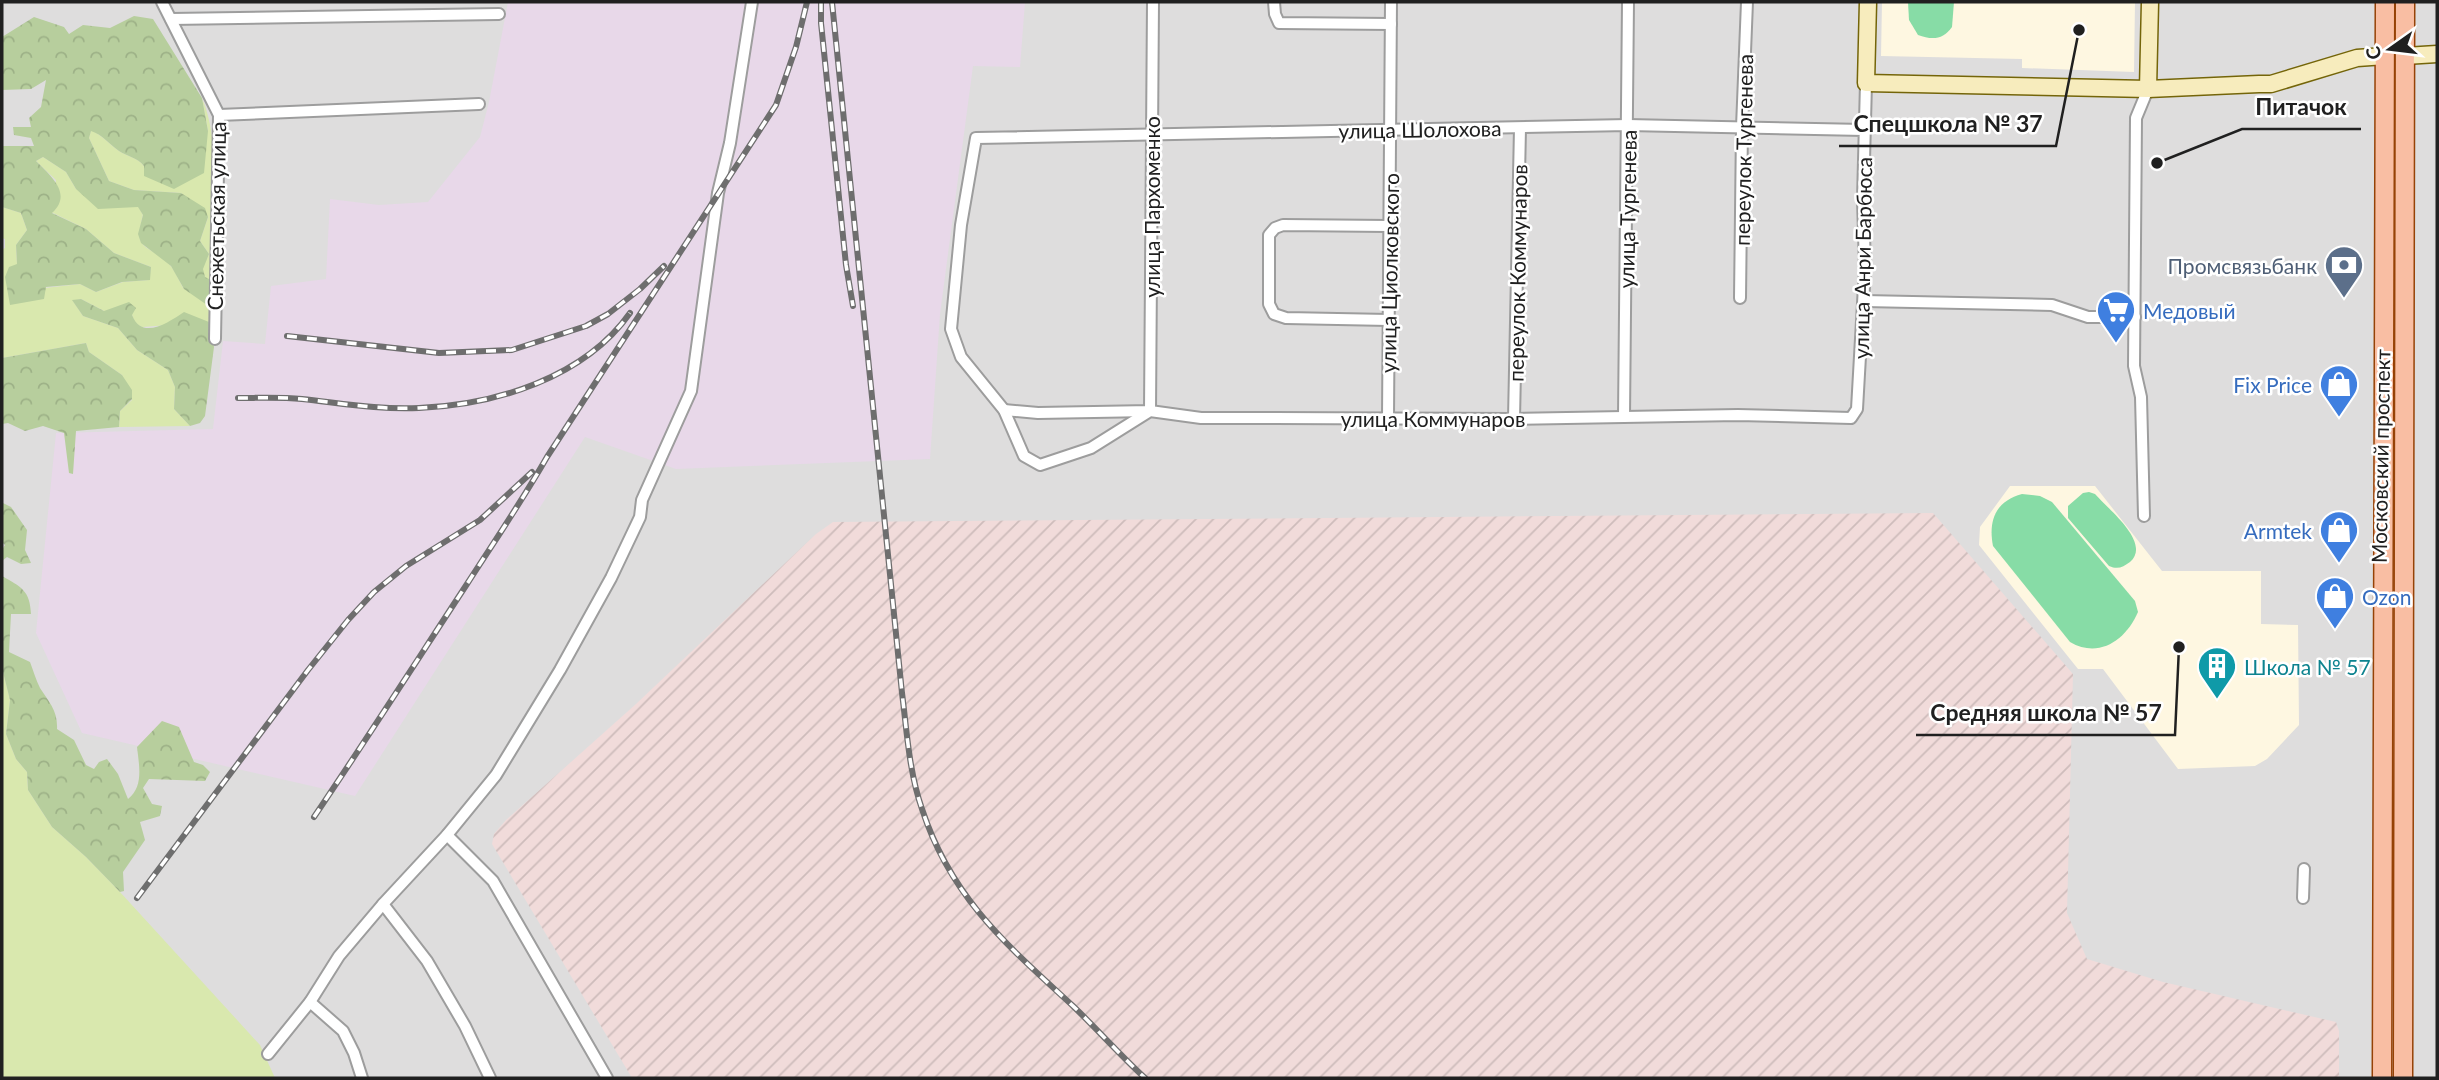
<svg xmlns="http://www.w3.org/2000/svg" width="2439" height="1080" font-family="Lato,sans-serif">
<defs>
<pattern id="military-furrows" width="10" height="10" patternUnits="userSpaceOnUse" patternTransform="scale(1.75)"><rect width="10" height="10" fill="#f1dbda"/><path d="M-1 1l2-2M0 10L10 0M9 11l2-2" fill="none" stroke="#cebcbb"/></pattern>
<pattern id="forest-crowns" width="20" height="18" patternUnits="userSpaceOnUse" patternTransform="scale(1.75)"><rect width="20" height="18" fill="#b7ce9d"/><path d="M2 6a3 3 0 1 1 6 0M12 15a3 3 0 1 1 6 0" fill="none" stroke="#9db187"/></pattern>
</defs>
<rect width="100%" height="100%" fill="#f0eae6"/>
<rect fill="#dedddd" x="2" y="2" width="2435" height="1076"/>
<polygon fill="#e8d8e9" points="508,2 1025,2 1020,67 973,66 940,314 930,459 676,469 585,437 355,796 82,733 36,633 56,433 213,429 223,341 265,344 271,286 326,279 330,199 379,205 428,202 480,137 489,102"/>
<g fill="#fef7e1">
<polygon points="1882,2 2135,2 2134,72 2022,68 2022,59 1881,56"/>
<polygon points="2010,486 2095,486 2162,571 2261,571 2261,624 2298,625 2299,725 2267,759 2255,766 2178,769 2103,669 2078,669 1979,545 1980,527"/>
</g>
<polygon fill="url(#military-furrows)" points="1933,513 2073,674 2067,913 2087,959 2163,982 2336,1022 2339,1031 2339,1078 632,1078 492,844 494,834 506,820 636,704 816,534 833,522"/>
<g fill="#d9e8ae">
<path d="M202,98C214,127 213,152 216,183C219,238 221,292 214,347L209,322L142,327L135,323L132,315L104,311L81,299L73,301L83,316L118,328L137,350L168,370L175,387L174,409L190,426L119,427L120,411L132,400L122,375L89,352L86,343L2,358V250L5,248V239L2,238V207L21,213L27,230L16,245L17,264L45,288L80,284L96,292L123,282L149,280L151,267L114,253L86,229L51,212L56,180L36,161L43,157L66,172L76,189L138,206L143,215C133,252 146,242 169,264C175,270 179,281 184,289L205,277L202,269L209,254L200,241L208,217L181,193L134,190L109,181L89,138L91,130C102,135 109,144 119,151C128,157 137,157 144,166L208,131Z"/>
<polygon points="2,668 10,700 6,734 16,759 27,772 28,790 52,827 86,857 120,892 260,1045 275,1078 2,1078"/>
</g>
<g fill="url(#forest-crowns)">
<path d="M134,16L153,19L202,98L208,131L204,173L174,189L144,176V166C137,157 128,157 119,151C109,144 103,135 91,131L89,138L109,181L134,190L181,193L205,208L208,217L200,241L209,254L203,269L205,277L213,281L211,298L207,305L184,289L171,266L141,243L138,234L143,215L138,207L98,209L76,189L66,172L43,157L36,161C51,176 73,194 52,213L86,229L114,253L151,267L150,280L122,282L96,292L80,284L46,287L44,299L10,305L5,277L9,267L17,264L16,245L27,230L21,213L2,207V146H34L31,138L14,135L13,127H31L29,118L41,107L46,80L31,89L2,90V37L34,17L64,27L69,34L83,25L110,28Z"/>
<path d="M81,299L104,311L129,302L136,308L132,315C142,341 169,322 184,312L209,322L214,347L205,416L200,423L190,426L174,409L175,387L168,370L137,350L118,328L83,316L72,300Z"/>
<polygon points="86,343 89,352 122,375 132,390 132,399 120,411 119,427 76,431 73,474 69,473 64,433 43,426 25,431 8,423 2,424 2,358"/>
<polygon points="2,465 3,503 11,507 27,530 25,550 31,563 21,564 7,557 2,561 2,550 5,545 2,542"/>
<path d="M2,576C21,587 30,590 31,614H11L9,652L30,662C33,670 36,680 40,688C49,702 58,711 57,729L74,740L86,765L94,769L99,762L107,759L118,774L128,799C144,787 139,765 137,747L162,721L179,727L194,762L203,765L210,772L205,781L149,779L143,788L152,804L162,806L160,816L140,822L145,840L123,872L124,891L120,892L86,857L52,827L28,790L27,772L16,759L6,734L10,700L2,668Z"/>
</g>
<g fill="#87dca6">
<path d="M1908,2H1954L1952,27C1943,40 1932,40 1918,35L1909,20Z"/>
<path d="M2089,492L2095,494C2108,509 2152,543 2130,562C2123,567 2118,570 2109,566L2068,518V506L2083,493Z"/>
<path d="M2022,494L2040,496L2052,502L2135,601L2138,612C2126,640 2099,659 2070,642L1993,546C1988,520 1996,501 2022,494Z"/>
</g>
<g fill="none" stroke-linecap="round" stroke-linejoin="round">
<g stroke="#9d9d9d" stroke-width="14">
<g id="street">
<polyline points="162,2 219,115 215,339"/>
<polyline points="1274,2 1275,14 1279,23 1391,24"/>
<polyline points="171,19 499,14"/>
<polyline points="219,115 479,104"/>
<polyline points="1864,130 1628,125 976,138 961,225 951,329 961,357 1004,410 1024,456 1040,465 1091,448 1150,411 1201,418 1274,418 1514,419 1738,415 1851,418 1857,409 1865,268 1863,199 1866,83"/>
<polyline points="1740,298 1742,127 1747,2"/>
<polyline points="1864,301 2052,305 2088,317 2135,317"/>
<polyline points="1389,320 1286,318 1274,314 1269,304 1269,235 1275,228 1283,225 1389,226"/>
<polyline points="1004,410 1038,413 1150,411 1153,2"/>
<polyline points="1624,417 1628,2"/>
<polyline points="1388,418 1391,2"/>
<polyline points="1514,419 1520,128"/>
<polyline points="2144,516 2141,397 2134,366 2136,118 2148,89"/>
<polyline points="447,835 493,881 607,1078"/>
<polyline points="2303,898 2304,869"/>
<polyline points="383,904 427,961 465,1026 490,1078"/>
<polyline points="310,1002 343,1031 354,1053 362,1078"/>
<polyline points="268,1054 310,1002 339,956 383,904 447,835 496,775 560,670 611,578 640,517 642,500 691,391 718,193 730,143 752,2"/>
</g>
</g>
<g stroke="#746509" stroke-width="19">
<g id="secondary">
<polyline points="1868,2 1866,83 2148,89 2259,84 2271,84 2357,58 2385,56"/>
<polyline points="2405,56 2437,54"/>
<polyline points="2148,89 2150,2"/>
</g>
</g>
<g stroke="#964206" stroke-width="21">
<g id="primary">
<polyline points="2382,1078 2385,2"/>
<polyline points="2403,1078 2405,2"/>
</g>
</g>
<use href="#street" stroke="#fff" stroke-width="10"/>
<use href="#secondary" stroke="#f7ecbd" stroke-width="16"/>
<use href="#primary" stroke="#f9bea3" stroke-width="18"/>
<g stroke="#6e6e6e" stroke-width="6">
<g id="rail">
<polyline points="821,2 821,23 846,265 853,306"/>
<path d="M832,2L902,693C907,732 909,772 922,809C951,898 1007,945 1073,1006C1097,1029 1120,1055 1145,1078"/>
<polyline points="287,336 439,353 512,350 586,326 608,314 640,289 664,266"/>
<path d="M238,398C259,398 281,397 302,399C340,403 379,410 419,408C495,405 584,378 630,313"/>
<path d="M314,817C366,740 416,662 467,584C494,542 522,501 547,457L776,105L796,47L807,2"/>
<polyline points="137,898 308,670 348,620 374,592 406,566 480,520 532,472"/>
</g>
</g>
<use href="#rail" stroke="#fff" stroke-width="3.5" stroke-dasharray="10" stroke-linecap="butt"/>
</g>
<defs>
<g id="bank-pin" transform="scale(2.0125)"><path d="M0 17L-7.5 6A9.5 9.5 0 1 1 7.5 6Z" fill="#5c6f8a" stroke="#fff"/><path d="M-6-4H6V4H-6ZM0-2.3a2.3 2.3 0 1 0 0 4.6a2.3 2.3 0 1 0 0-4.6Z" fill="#fff"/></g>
<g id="supermarket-pin" transform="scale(2.0125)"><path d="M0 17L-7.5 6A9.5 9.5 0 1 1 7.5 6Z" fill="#3f7fe0" stroke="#fff"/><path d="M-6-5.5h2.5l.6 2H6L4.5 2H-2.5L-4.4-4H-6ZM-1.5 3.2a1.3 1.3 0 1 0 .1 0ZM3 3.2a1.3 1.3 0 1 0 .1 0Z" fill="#fff"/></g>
<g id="shop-pin" transform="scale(2.0125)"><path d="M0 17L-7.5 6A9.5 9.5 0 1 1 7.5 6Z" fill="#3f7fe0" stroke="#fff"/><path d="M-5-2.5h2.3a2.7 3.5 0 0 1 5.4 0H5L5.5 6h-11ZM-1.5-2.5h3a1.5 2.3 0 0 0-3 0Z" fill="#fff"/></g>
<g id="building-pin" transform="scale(2.0125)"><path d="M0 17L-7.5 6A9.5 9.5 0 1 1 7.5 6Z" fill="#0f9aa8" stroke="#fff"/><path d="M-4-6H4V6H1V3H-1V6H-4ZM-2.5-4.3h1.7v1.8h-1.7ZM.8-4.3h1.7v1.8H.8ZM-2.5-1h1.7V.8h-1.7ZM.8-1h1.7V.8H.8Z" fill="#fff"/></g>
</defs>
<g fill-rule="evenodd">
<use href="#bank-pin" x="2344" y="265"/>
<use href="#supermarket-pin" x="2116" y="310"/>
<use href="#shop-pin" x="2339" y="384"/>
<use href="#shop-pin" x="2339" y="530"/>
<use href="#shop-pin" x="2335" y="596"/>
<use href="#building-pin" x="2217" y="666"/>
</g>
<g text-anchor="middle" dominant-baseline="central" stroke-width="5" stroke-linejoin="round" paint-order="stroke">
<g font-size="21" fill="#202020" stroke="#fff">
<text transform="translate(1420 129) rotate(-1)">улица Шолохова</text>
<text transform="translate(1743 150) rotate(-89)">переулок Тургенева</text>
<text transform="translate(1151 207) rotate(-90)">улица Пархоменко</text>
<text transform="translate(1627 209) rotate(-89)">улица Тургенева</text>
<text transform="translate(216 216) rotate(-89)">Снежетьская улица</text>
<text transform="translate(1862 258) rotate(-89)">улица Анри Барбюса</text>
<text transform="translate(1389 273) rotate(-89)">улица Циолковского</text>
<text transform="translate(1517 273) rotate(-89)">переулок Коммунаров</text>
<text x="1433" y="418">улица Коммунаров</text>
<text transform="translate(2380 456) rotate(-89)">Московский проспект</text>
</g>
<g font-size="21" fill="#4e5e75" stroke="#fff" text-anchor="end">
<text x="2317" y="265">Промсвязьбанк</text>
</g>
<g font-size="21" fill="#366cbe" stroke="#fff" text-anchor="start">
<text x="2143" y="310">Медовый</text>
<text x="2312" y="384" text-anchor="end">Fix Price</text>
<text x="2312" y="530" text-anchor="end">Armtek</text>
<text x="2362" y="596">Ozon</text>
</g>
<g font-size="21" fill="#0d838f" stroke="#fff" text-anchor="start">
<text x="2244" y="666">Школа № 57</text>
</g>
</g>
<path fill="none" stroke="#202020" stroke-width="2.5" d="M2157 163L2242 129H2361M2079 30L2056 146H1839M2179 647L2175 735H1916"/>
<g fill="#202020" stroke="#fff" stroke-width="2.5">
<circle cx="2157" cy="163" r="7"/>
<circle cx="2079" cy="30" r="7"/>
<circle cx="2179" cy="647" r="7"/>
</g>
<g font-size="23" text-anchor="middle" font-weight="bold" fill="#202020" stroke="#fff" stroke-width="5" stroke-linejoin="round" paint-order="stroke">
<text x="2301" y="115">Питачок</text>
<text x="1948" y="132">Спецшкола № 37</text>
<text x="2046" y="721">Средняя школа № 57</text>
</g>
<rect width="2439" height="1080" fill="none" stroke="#202020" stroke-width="7"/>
<g transform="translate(2390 49) rotate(256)" stroke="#ffffff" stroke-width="5" paint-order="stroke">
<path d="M0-5L12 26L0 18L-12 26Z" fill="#202020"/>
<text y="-10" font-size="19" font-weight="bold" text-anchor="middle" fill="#202020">С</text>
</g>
</svg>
